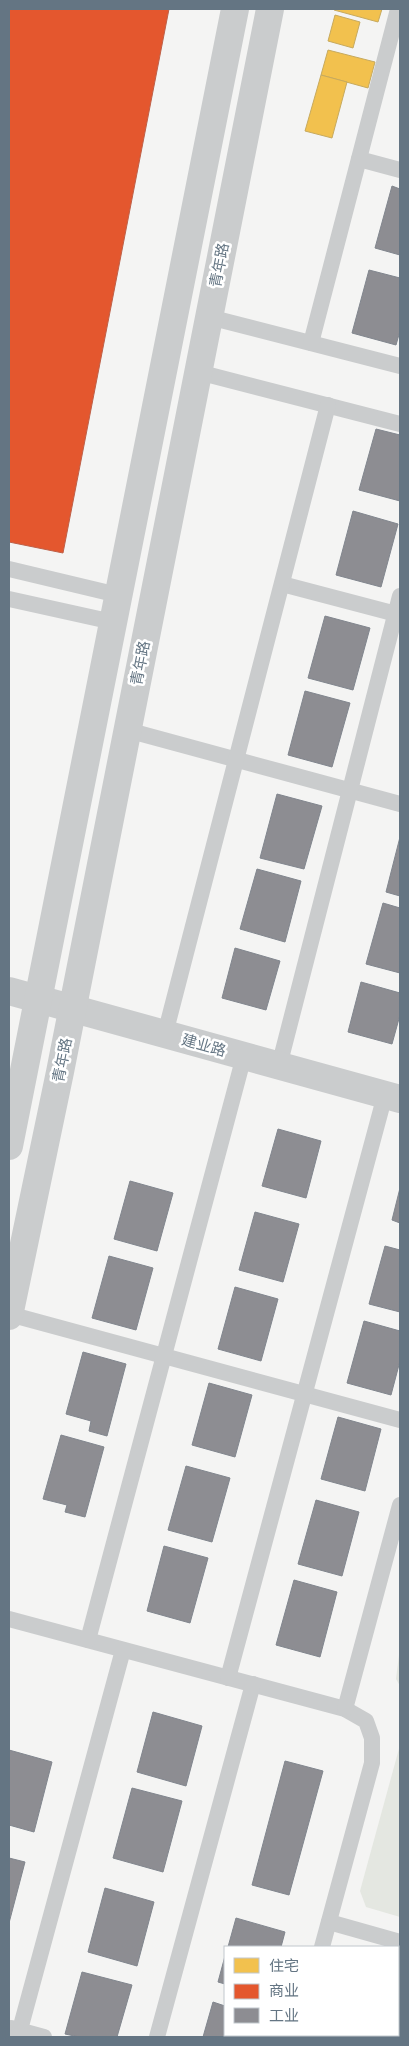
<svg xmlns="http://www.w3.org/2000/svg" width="409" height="2046" font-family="Inter,'Noto Sans SC',sans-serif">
<rect width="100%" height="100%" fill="#f4f4f3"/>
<g fill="#e4e7e1">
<polygon points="400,1647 400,1686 396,1679"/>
<polygon points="400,1745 400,1917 366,1907 360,1891"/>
</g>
<g fill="#f2c14e" stroke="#c7aa5e">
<polygon points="335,9 382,9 378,22 334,10"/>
<polygon points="335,15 360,22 353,48 328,41"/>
<polygon points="328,50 375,62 368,88 321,75"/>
<polygon points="321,75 347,82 332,138 305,131"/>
</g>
<polygon fill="#e4572e" stroke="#be6048" points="9,9 169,9 63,553 9,542"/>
<g fill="#8d8d92" stroke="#81868e">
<polygon points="392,186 400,189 400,255 375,248"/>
<polygon points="369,270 400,278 400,331 396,345 352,333"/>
<polygon points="376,429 400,435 400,501 359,490"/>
<polygon points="353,511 398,524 381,587 336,575"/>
<polygon points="325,616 370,628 353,690 308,678"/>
<polygon points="305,691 350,703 332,767 288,755"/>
<polygon points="277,794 322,806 304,869 260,858"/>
<polygon points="400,837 400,896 386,892"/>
<polygon points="257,869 301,881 285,942 240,929"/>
<polygon points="383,903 400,908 400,973 366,964"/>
<polygon points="235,948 280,961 266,1010 222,998"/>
<polygon points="361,982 400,993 400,1015 392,1044 348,1032"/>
<polygon points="278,1129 321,1141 306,1198 262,1186"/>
<polygon points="130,1181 173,1193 157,1251 114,1239"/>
<polygon points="400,1188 400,1223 392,1220"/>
<polygon points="255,1212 299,1224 283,1282 239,1270"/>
<polygon points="385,1246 400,1250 400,1312 369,1304"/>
<polygon points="109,1256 153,1268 136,1330 92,1318"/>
<polygon points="235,1287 278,1299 261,1361 218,1349"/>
<polygon points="364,1321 400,1331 400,1361 391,1395 347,1383"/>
<polygon points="83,1352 126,1364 107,1436 89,1431 91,1421 66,1414"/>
<polygon points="209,1383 252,1395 235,1457 192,1445"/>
<polygon points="338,1417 381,1429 365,1491 321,1479"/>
<polygon points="61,1435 104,1447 85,1517 65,1512 67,1505 43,1499"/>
<polygon points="186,1466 230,1478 212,1542 168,1530"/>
<polygon points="316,1500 359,1512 342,1576 298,1564"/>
<polygon points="164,1546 208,1558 190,1623 147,1611"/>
<polygon points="294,1580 337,1592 320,1657 276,1645"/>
<polygon points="153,1712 202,1726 186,1786 137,1772"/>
<polygon points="9,1750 52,1762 34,1832 9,1825"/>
<polygon points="285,1761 323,1771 289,1895 252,1885"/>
<polygon points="132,1788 182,1801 163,1872 113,1858"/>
<polygon points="9,1858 25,1862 9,1923"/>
<polygon points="105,1888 154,1902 137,1966 88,1952"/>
<polygon points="236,1918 285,1932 281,1947 228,1947"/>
<polygon points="225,1956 225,1984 218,1982"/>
<polygon points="398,1962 400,1962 400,2011 398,2021"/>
<polygon points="82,1972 132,1985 117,2037 79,2037 65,2034"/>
<polygon points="213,2002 225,2006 225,2035 257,2035 256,2037 203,2037"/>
</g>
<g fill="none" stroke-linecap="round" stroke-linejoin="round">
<g stroke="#cacccd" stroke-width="16">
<polyline points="359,159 400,170"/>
<polyline points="209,317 400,366"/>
<polyline points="311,343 398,9"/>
<polyline points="198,372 400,424"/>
<polyline points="9,569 118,595"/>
<polyline points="282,584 400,615"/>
<polyline points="9,599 113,622"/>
<polyline points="127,730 400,804"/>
<polyline points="165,1034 328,405"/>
<polyline points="279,1066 400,596"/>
<polyline points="9,1314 400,1420"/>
<polyline points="9,1619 345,1709 366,1721 372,1738 372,1763 322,1947"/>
<polyline points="88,1640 244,1056"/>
<polyline points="228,1678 385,1095"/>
<polyline points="345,1709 400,1505"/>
<polyline points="329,1922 400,1942"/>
<polyline points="11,2028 44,2037"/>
<polyline points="18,2037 123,1650"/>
<polyline points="157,2037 253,1684"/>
<polyline points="297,2037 298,2035"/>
</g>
<polyline stroke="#cacccd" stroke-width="28" points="9,991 400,1099"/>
<g stroke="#cacccd" stroke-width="28">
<polyline points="9,1146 235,9"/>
<polyline points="9,1316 60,1072 270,9"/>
</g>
</g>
<g text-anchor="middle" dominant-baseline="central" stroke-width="5" stroke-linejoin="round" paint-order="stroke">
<g font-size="15" fill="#647583" stroke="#fff">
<text transform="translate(219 265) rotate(-79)">青年路</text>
<text transform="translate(140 663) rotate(-79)">青年路</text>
<text transform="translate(204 1045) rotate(16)">建业路</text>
<text transform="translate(62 1060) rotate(-79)">青年路</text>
</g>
</g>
<rect width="409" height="2046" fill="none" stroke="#647583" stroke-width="20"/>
<rect x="224" y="1946" width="175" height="90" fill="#ffffff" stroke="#c1c8cd"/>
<rect x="234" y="1958" width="25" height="15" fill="#f2c14e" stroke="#c1c8cd"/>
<text x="269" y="1971" font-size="15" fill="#647583">住宅</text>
<rect x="234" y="1984" width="25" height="15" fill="#e4572e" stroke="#c1c8cd"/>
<text x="269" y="1996" font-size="15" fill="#647583">商业</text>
<rect x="234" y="2008" width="25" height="15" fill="#8d8d92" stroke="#c1c8cd"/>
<text x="269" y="2021" font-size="15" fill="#647583">工业</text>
</svg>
